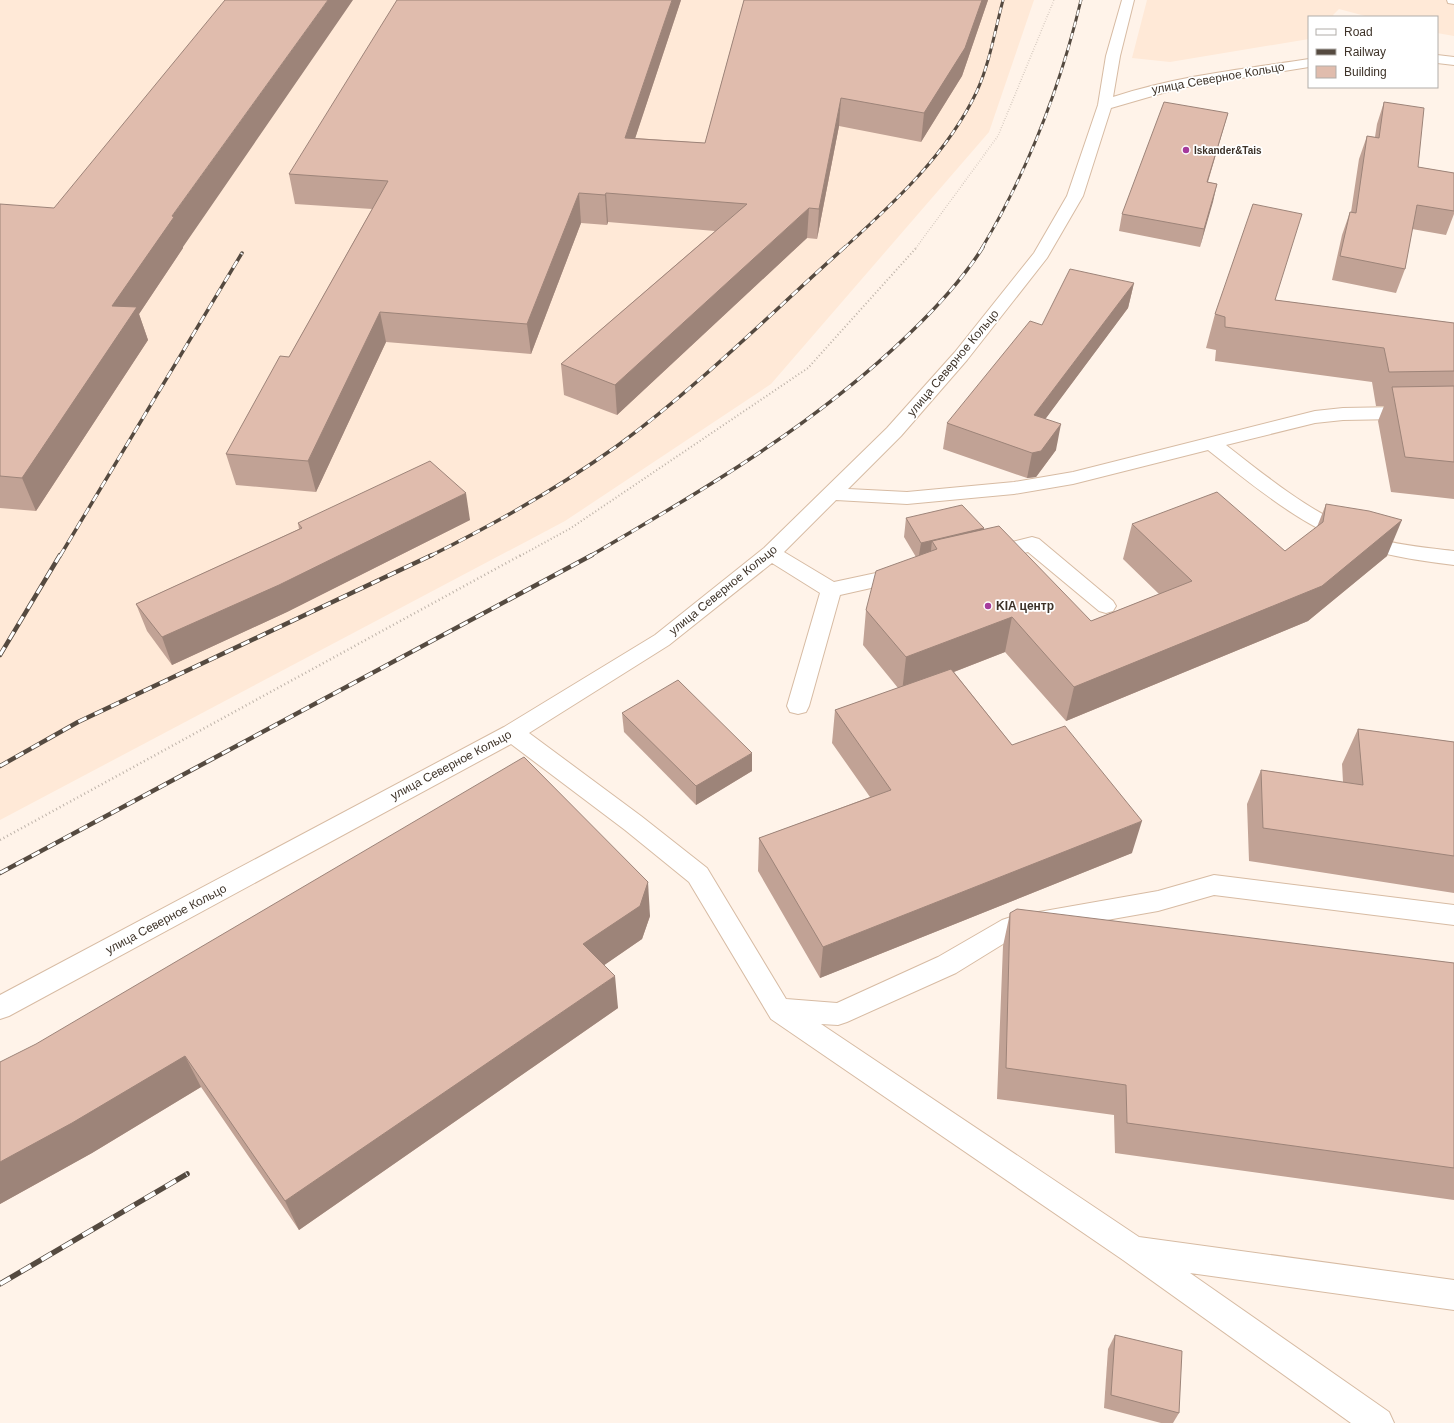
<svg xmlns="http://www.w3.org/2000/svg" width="1454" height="1423" font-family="Helvetica,sans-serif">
<rect width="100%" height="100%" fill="#fff3e9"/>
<g fill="#ffe9d7">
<polygon points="0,0 1034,0 989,132 771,384 565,521 0,820"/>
<polygon points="1147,0 1454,0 1454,36 1437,33 1437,17 1369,17 1339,9 1333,15 1335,17 1309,17 1309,39 1170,62 1132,58"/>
</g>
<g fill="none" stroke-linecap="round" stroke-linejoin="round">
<g stroke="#d7bba3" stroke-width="2">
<g id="minor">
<path d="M1122,0H1134L1120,56L1113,97C1176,76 1243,69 1309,59V67L1180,88L1111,108L1083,196L1047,258L967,360L901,436L848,489L907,492L1014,482L1073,472L1315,411L1343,408L1454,406V418L1343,420L1315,423L1226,445C1272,481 1322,522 1379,539C1403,546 1429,548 1454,551V565C1424,561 1393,557 1364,548C1306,530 1255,487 1208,450L1073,484L1014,494L907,504L836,500L784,552L834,582L904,567L911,569L914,574L911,579L840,595L809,706L806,712L798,714L790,712L787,706L820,593L772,563L669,645L529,733L641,816L707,868L786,999L837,1003L938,957L1002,920L1011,917L1158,891L1214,875L1454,905V925L1214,895L1158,911L1016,936L956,973L847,1022L838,1025L821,1024L1139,1237L1454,1280V1310L1190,1273L1389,1412L1394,1423H1351L1123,1260L771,1019L689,882L625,830L511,744L9,1016L0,1019V995L504,727L655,635L764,548L887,428L955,352L1034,253L1067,196L1098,105L1106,56Z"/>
<polygon points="1447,0 1454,0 1454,4 1448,3"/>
<polygon points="1437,55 1454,57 1454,65 1437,63"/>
<polygon points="1032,537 1039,539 1113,601 1116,606 1113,611 1106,613 1099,611 1028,552 992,561 985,559 982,554 985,549"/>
</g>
</g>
<polyline stroke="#bdb2a8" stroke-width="1.5" stroke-dasharray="0.5 2" stroke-linecap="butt" points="916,248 998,136 1054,0"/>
<polyline stroke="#bdb2a8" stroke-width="2" stroke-dasharray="1 2.5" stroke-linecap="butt" points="520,556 571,528 808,368 917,247"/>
<polyline stroke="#bdb2a8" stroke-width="2.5" stroke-dasharray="1 3" stroke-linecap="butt" points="0,840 521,555"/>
<use href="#minor" fill="#fff" fill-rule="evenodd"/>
<g stroke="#554a40" stroke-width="3">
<g id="rail-far3">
<path d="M844,248C895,202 948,153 977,91C990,62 995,30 1003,0"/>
<path d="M982,248C1029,169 1060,88 1081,0"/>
</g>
</g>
<g stroke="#554a40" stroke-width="3.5">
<g id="rail-far2">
<polyline points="60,556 242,253"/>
<path d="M430,556C495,524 558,488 617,446C699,386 770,314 845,247"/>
<path d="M590,556C702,491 815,425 909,334C936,308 963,279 983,247"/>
</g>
</g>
<g stroke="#554a40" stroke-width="4.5">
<g id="rail-far1">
<polyline points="0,655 60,555"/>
<polyline points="0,766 78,722 432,555"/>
<polyline points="0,873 592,555"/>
</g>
</g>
<g stroke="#554a40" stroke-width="5.5">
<polyline id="rail" points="0,1284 187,1174"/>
</g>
<use href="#rail-far3" stroke="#fff" stroke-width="2" stroke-dasharray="6" stroke-linecap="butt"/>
<use href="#rail-far2" stroke="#fff" stroke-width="2.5" stroke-dasharray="8" stroke-linecap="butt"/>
<use href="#rail-far1" stroke="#fff" stroke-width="3" stroke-dasharray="9" stroke-linecap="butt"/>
<use href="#rail" stroke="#fff" stroke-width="4" stroke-dasharray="12" stroke-linecap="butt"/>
</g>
<g fill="#c1a295">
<polygon points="681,0 635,138 705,143 744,0 988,0 962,76 921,142 839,126 817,239 807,238 617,415 564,395 561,364 715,231 608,222 607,225 581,223 531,354 386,342 316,492 236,485 226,454 289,357 372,209 295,204 289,174"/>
<polygon points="1384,102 1418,167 1454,173 1454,214 1446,235 1412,229 1405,269 1396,293 1332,280 1342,235 1350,212 1351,212 1359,159 1367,136 1375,137 1377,124"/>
<polygon points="1228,113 1223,130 1208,182 1217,184 1200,247 1119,231 1122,214"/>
<polygon points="0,204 183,247 183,248 139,314 148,340 36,511 0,508"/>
<polygon points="1134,283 1128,308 1045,419 1056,450 1036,477 1027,478 943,449 947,423"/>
<polygon points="1275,300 1454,323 1454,499 1391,492 1378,421 1384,406 1376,406 1372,382 1215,361 1216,350 1206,348 1215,314"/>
<polygon points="1326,504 1387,556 1308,621 1066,721 1005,652 954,672 1012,745 1132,853 820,978 758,871 759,838 870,797 832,743 835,710 898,688 863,645 866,610 916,557 904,537 906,518 984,529 1091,621 1159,594 1123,559 1132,524 1285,551 1317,527"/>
<polygon points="470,520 287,612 172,665 147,631 136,604 299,529 298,523"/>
<polygon points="622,713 752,771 696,805 624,732"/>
<polygon points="1358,729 1454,742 1454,893 1249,861 1247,804 1261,770 1343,782 1342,764"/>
<polygon points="1010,913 1454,963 1454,1200 1115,1153 1114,1115 997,1099 1003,946"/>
<polygon points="650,916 642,939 604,965 618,1008 299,1230 201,1087 92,1153 0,1204 0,1062"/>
<polygon points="1115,1335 1179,1413 1173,1423 1161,1423 1104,1408 1108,1349"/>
</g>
<g fill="#9d8479">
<polygon points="328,0 353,0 183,247 183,248 139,314 148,340 36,511 22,478 112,306 172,216"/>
<polygon points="672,0 681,0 626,166 625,138"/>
<polygon points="982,0 988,0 962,76 921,142 924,113"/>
<polygon points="841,98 839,126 817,239 819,209"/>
<polygon points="1228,113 1223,130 1202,200 1207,182"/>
<polygon points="1217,184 1213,202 1200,247 1204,229"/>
<polygon points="579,193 581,223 531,354 527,324"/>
<polygon points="606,193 608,222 607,225 605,195"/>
<polygon points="809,208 807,238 617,415 615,385"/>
<polygon points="1134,283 1128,308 1029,441 1034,415"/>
<polygon points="380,312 386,342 316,492 308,461"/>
<polygon points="1061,424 1056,450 1036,477 1027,478 1032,453"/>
<polygon points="466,493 470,520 287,612 172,665 162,637"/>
<polygon points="1402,520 1387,556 1308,621 1066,721 1074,687"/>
<polygon points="984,528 981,547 937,549 932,541 930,559 918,561 921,543"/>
<polygon points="1012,617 1005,652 902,692 906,657"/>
<polygon points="752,753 752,771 696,805 696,786"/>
<polygon points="1142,821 1132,853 820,978 823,947"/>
<polygon points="648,882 650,916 642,939 587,977 583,944"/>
<polygon points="615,976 618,1008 299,1230 285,1201"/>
<polygon points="185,1056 201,1087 92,1153 0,1204 0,1162"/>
</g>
<g fill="#e0bcad" stroke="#9d8479">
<polygon points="225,0 328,0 172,216 174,217 112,306 137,307 22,478 0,476 0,204 54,208"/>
<polygon points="397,0 672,0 625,138 705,143 744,0 982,0 965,48 924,113 841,98 819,209 809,208 615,385 561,364 747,204 606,193 605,195 579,193 527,324 380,312 308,461 226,454 280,356 289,357 388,181 289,174"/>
<polygon points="1164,102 1228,113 1207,182 1217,184 1204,229 1122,214"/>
<polygon points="1384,102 1424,108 1418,167 1454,173 1454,211 1417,205 1405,269 1340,256 1350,212 1356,213 1367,136 1379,138"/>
<polygon points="1253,204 1302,214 1275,300 1454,323 1454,371 1389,372 1384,348 1225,327 1225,317 1215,314"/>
<polygon points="1070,269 1134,283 1034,415 1061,424 1041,451 1032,453 947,423 1030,321 1042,325"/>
<polygon points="1454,386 1454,462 1405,457 1392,387"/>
<polygon points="430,461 466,493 279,585 162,637 136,604 302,528 298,523"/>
<polygon points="1217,492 1285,551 1323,522 1326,504 1369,511 1402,520 1322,586 1074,687 1012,617 906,657 866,610 876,571 937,549 932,541 999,526 1091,621 1192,581 1132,524"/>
<polygon points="962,505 984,528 921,543 906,518"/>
<polygon points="951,669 1012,745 1065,726 1142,821 823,947 759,838 891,790 835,710"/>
<polygon points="678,680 752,753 696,786 622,713"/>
<polygon points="1358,729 1454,742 1454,856 1263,828 1261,770 1363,785"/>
<polygon points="524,757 648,882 640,906 583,944 615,976 285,1201 185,1056 72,1123 0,1162 0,1062 36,1044"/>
<polygon points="1017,909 1454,963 1454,1168 1127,1123 1126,1085 1006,1068 1010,913"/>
<polygon points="1115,1335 1182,1351 1179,1413 1111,1395"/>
</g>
<g fill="#a53b9c" stroke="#fff" stroke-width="1.5">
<circle cx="1186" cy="150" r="4"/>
<circle cx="988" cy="606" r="4"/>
</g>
<g text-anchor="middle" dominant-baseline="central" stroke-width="3.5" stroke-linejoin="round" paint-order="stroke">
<g font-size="10" font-weight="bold" fill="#3d3228" stroke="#fff" text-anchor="start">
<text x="1194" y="150">Iskander&amp;Tais</text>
</g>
<g font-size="12" fill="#3d3228" stroke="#fff">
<text transform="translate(1218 78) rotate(-10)">улица Северное Кольцо</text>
<text transform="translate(953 363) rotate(-50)">улица Северное Кольцо</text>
<text transform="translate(723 590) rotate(-39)">улица Северное Кольцо</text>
<text transform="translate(451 765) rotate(-28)">улица Северное Кольцо</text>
<text transform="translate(166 919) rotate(-28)">улица Северное Кольцо</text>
</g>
<g font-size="12" font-weight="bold" fill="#3d3228" stroke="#fff" text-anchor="start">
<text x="996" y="606">KIA центр</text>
</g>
</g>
<rect x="1308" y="16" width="130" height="72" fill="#ffffff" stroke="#b1ada9"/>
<rect x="1316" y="29" width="20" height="6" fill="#ffffff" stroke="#b1ada9"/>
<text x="1344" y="36" font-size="12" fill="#3d3228">Road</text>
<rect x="1316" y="49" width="20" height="6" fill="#554a40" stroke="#b1ada9"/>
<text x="1344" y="56" font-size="12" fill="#3d3228">Railway</text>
<rect x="1316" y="66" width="20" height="12" fill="#e0bcad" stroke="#b1ada9"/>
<text x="1344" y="76" font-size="12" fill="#3d3228">Building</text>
</svg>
